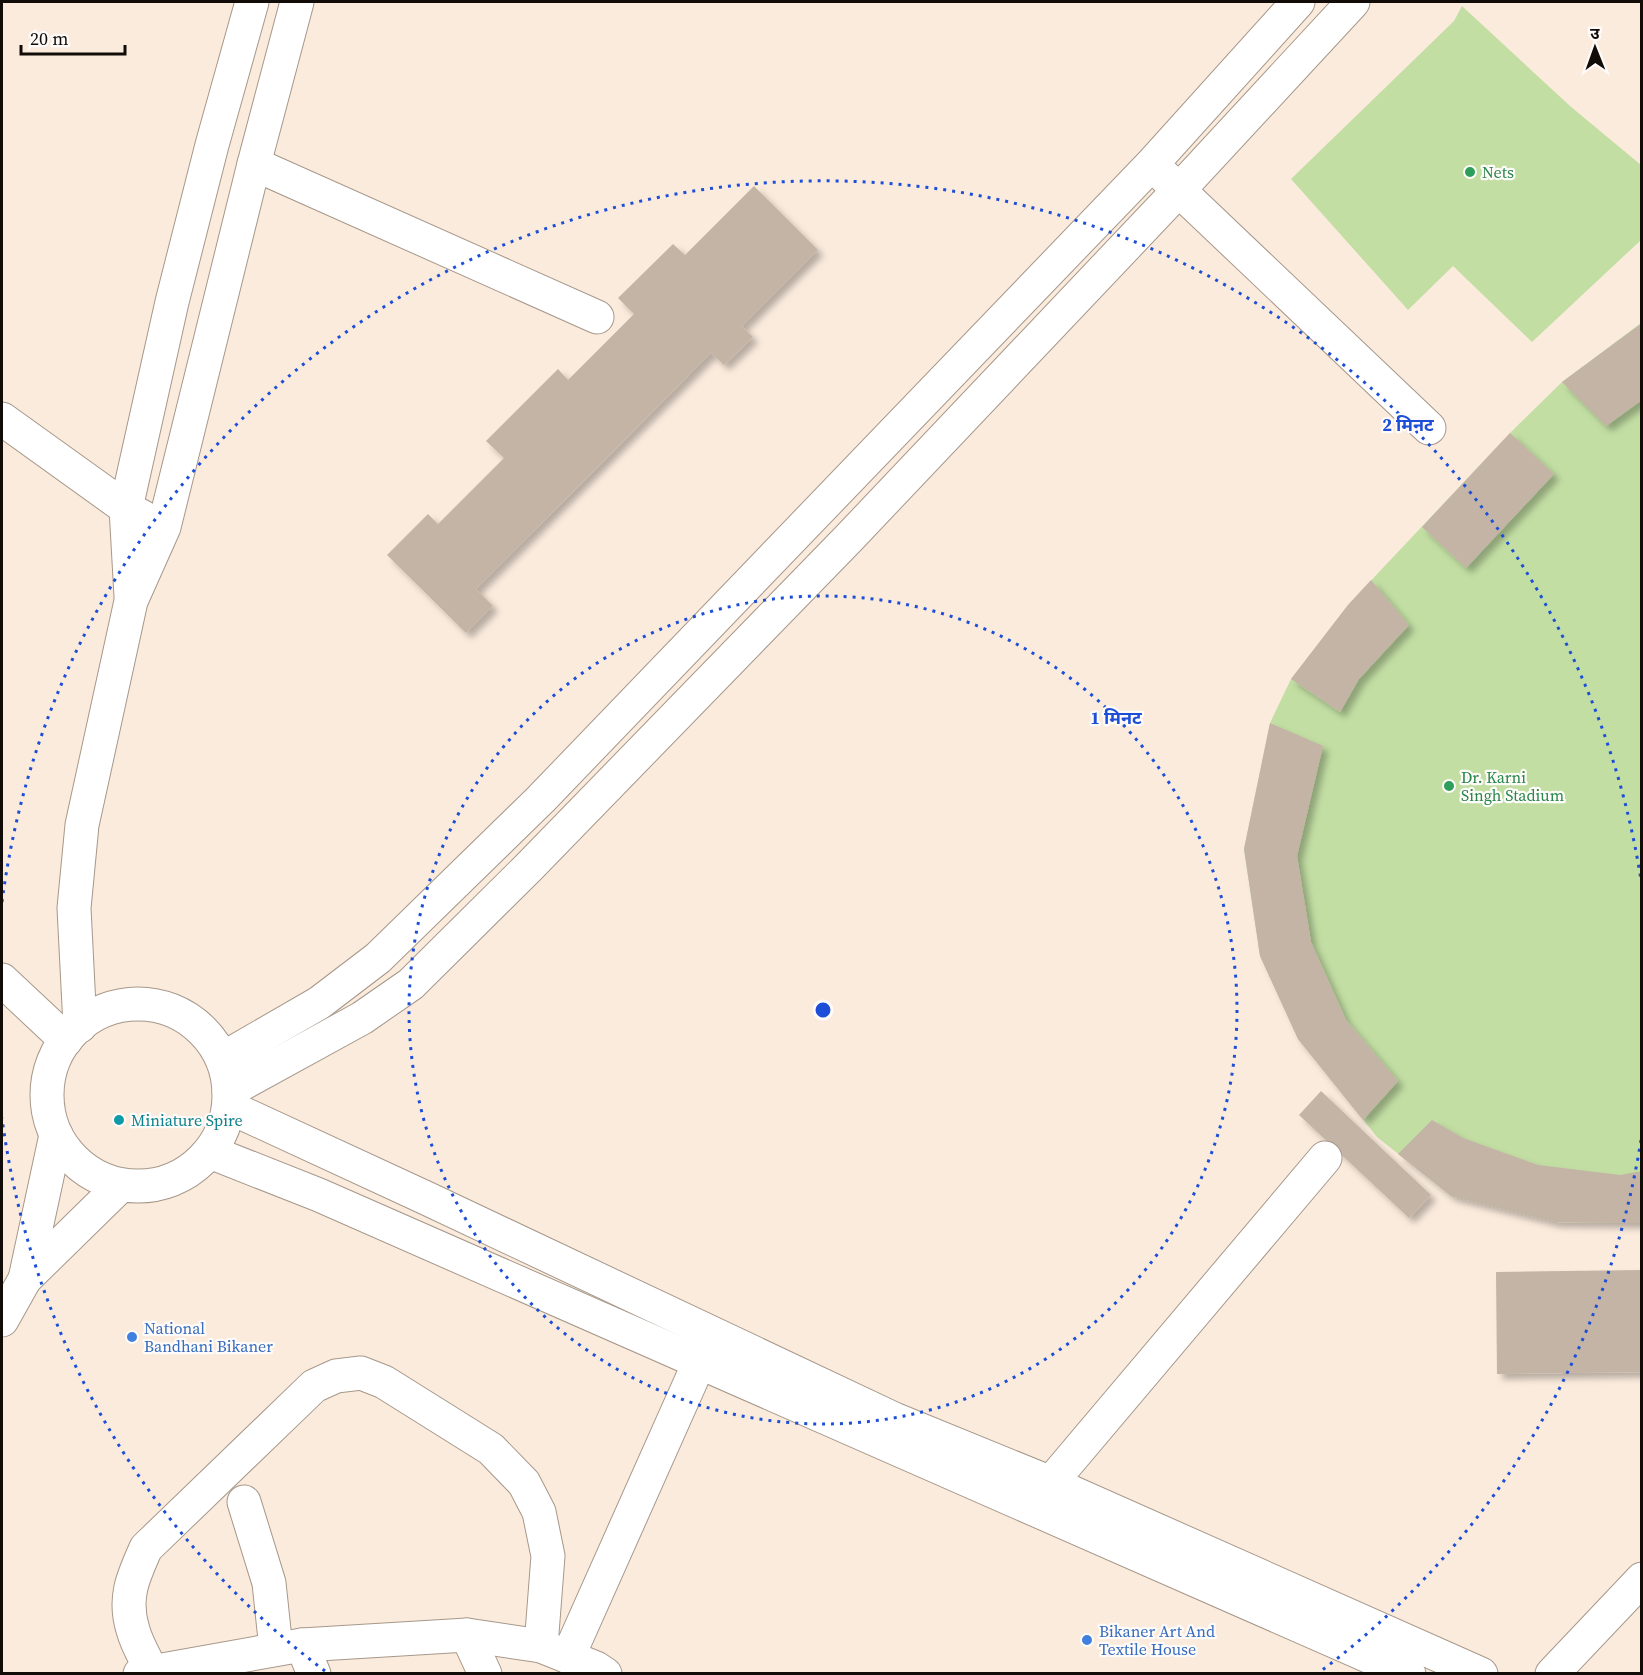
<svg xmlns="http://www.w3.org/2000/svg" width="1643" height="1675" font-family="'Source Serif 4','Noto Sans Devanagari',serif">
<defs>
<filter id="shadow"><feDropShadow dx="5.5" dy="5.5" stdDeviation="3" flood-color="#0004"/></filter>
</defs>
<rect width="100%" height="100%" fill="#fbebdd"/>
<g fill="#c2dea3">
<polygon points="1462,6 1570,106 1641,165 1641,240 1532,342 1453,266 1408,310 1291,179 1454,21"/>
<polygon points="1641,323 1641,1223 1555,1222 1451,1196 1377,1137 1298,1039 1260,956 1244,849 1270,723 1291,679 1348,605 1510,433 1562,382"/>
</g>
<g fill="#c3b4a6" filter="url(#shadow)">
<polygon points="754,186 818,250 742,326 753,337 724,365 711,353 476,589 493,606 466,633 387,555 428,514 438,524 504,458 486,441 558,369 568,380 634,314 618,298 673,244 685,255"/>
<polygon points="1642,323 1642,400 1606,426 1562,382"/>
<polygon points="1510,433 1554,474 1466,568 1422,527"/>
<polygon points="1371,580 1409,625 1359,679 1340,712 1291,679 1348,605"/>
<polygon points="1270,723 1323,746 1297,856 1311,942 1346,1020 1398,1081 1363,1120 1298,1039 1260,956 1244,849"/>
<polygon points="1321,1091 1431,1195 1409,1218 1299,1115"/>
<polygon points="1432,1120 1463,1138 1538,1165 1620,1175 1642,1171 1642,1223 1555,1222 1451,1196 1398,1154"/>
<polygon points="1642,1270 1642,1372 1497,1374 1496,1272"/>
</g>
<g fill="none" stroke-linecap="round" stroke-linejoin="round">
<g stroke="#a6988a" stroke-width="35">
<g id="minor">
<polyline points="254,164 597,317"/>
<polyline points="1164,176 1429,428"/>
<polyline points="2,419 126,508 143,517"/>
<polyline points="131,596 126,508 172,302 212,145 252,2"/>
<polyline points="2,980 66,1040"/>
<circle cx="138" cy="1095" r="91"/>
<polyline points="80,1026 74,908 82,825 131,601 164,527 254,164 297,2"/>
<polyline points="222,1059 319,1003 378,958 541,799 1151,165 1298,2"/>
<polyline points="229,1091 362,1018 411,984 529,867 849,538 1178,191 1353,2"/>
<polyline points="229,1107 426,1198 894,1419 1051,1483 1481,1674"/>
<polyline points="210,1152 319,1195 1409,1674"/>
<polyline points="25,1279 56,1135"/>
<polyline points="2,1320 25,1279 121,1185"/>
<polyline points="1037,1499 1325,1158"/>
<polyline points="244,1502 269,1583 276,1649"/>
<polyline points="467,1635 485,1674"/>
<polyline points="302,1645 314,1674"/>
<polyline points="568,1657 699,1363"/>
<polyline points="140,1674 302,1645 467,1635 541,1646 596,1668 605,1674"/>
<path d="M153,1674C146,1659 137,1645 133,1630C123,1598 133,1577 146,1548L314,1386L336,1376L361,1373L384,1382L491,1449L524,1483L539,1512L548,1556L541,1646"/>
<polyline points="1552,1674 1642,1579"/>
</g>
</g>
<use href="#minor" stroke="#fff" stroke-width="33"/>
</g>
<g fill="none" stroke="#1d4ed8" stroke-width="3" stroke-dasharray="3 6">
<circle cx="823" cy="1010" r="414"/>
<path d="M1641 1140A828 828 0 0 1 1321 1671M325 1671A828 828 0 0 1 2 1118M2 902A828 828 0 0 1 1641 880"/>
</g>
<g fill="#2e9e5b" stroke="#fefbf8" stroke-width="2">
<circle cx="1470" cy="172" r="6"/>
<circle cx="1449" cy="786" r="6"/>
</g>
<circle fill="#0f9aa8" stroke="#fefbf8" stroke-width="2" cx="119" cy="1120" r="6"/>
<g fill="#3f7fe0" stroke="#fefbf8" stroke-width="2">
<circle cx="132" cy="1337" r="6"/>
<circle cx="1087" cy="1640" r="6"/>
</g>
<g text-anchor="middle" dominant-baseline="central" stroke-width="4.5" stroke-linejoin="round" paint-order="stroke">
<g font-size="16" fill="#27864d" stroke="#fefbf8" text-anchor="start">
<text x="1482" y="172">Nets</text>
<text x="1461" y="777">Dr. Karni<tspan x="1461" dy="18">Singh Stadium</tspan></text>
</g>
<g font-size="16" fill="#0d838f" stroke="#fefbf8" text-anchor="start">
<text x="131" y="1120">Miniature Spire</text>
</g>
<g font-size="16" fill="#366cbe" stroke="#fefbf8" text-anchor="start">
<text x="144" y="1328">National<tspan x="144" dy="18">Bandhani Bikaner</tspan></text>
<text x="1099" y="1631">Bikaner Art And<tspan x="1099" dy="18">Textile House</tspan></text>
</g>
</g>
<circle cx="823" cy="1010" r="9" fill="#1d4ed8" stroke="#fefbf8" stroke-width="3"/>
<g font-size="18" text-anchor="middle" font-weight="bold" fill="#1d4ed8" stroke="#fefbf8" stroke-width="4.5" stroke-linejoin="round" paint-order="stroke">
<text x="1408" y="431">2 मिनट</text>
<text x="1116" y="724">1 मिनट</text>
</g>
<rect width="1643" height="1675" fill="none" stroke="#110c08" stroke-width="6"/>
<g transform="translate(1595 48) rotate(359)" stroke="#fefbf8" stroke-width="4.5" paint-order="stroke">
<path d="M0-4.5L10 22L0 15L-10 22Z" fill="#110c08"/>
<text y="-9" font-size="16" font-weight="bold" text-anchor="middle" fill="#110c08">उ</text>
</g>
<path d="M21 45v9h104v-9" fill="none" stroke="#110c08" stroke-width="3"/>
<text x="30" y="45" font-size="18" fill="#110c08" stroke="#fefbf8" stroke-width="4.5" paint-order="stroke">20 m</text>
</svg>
